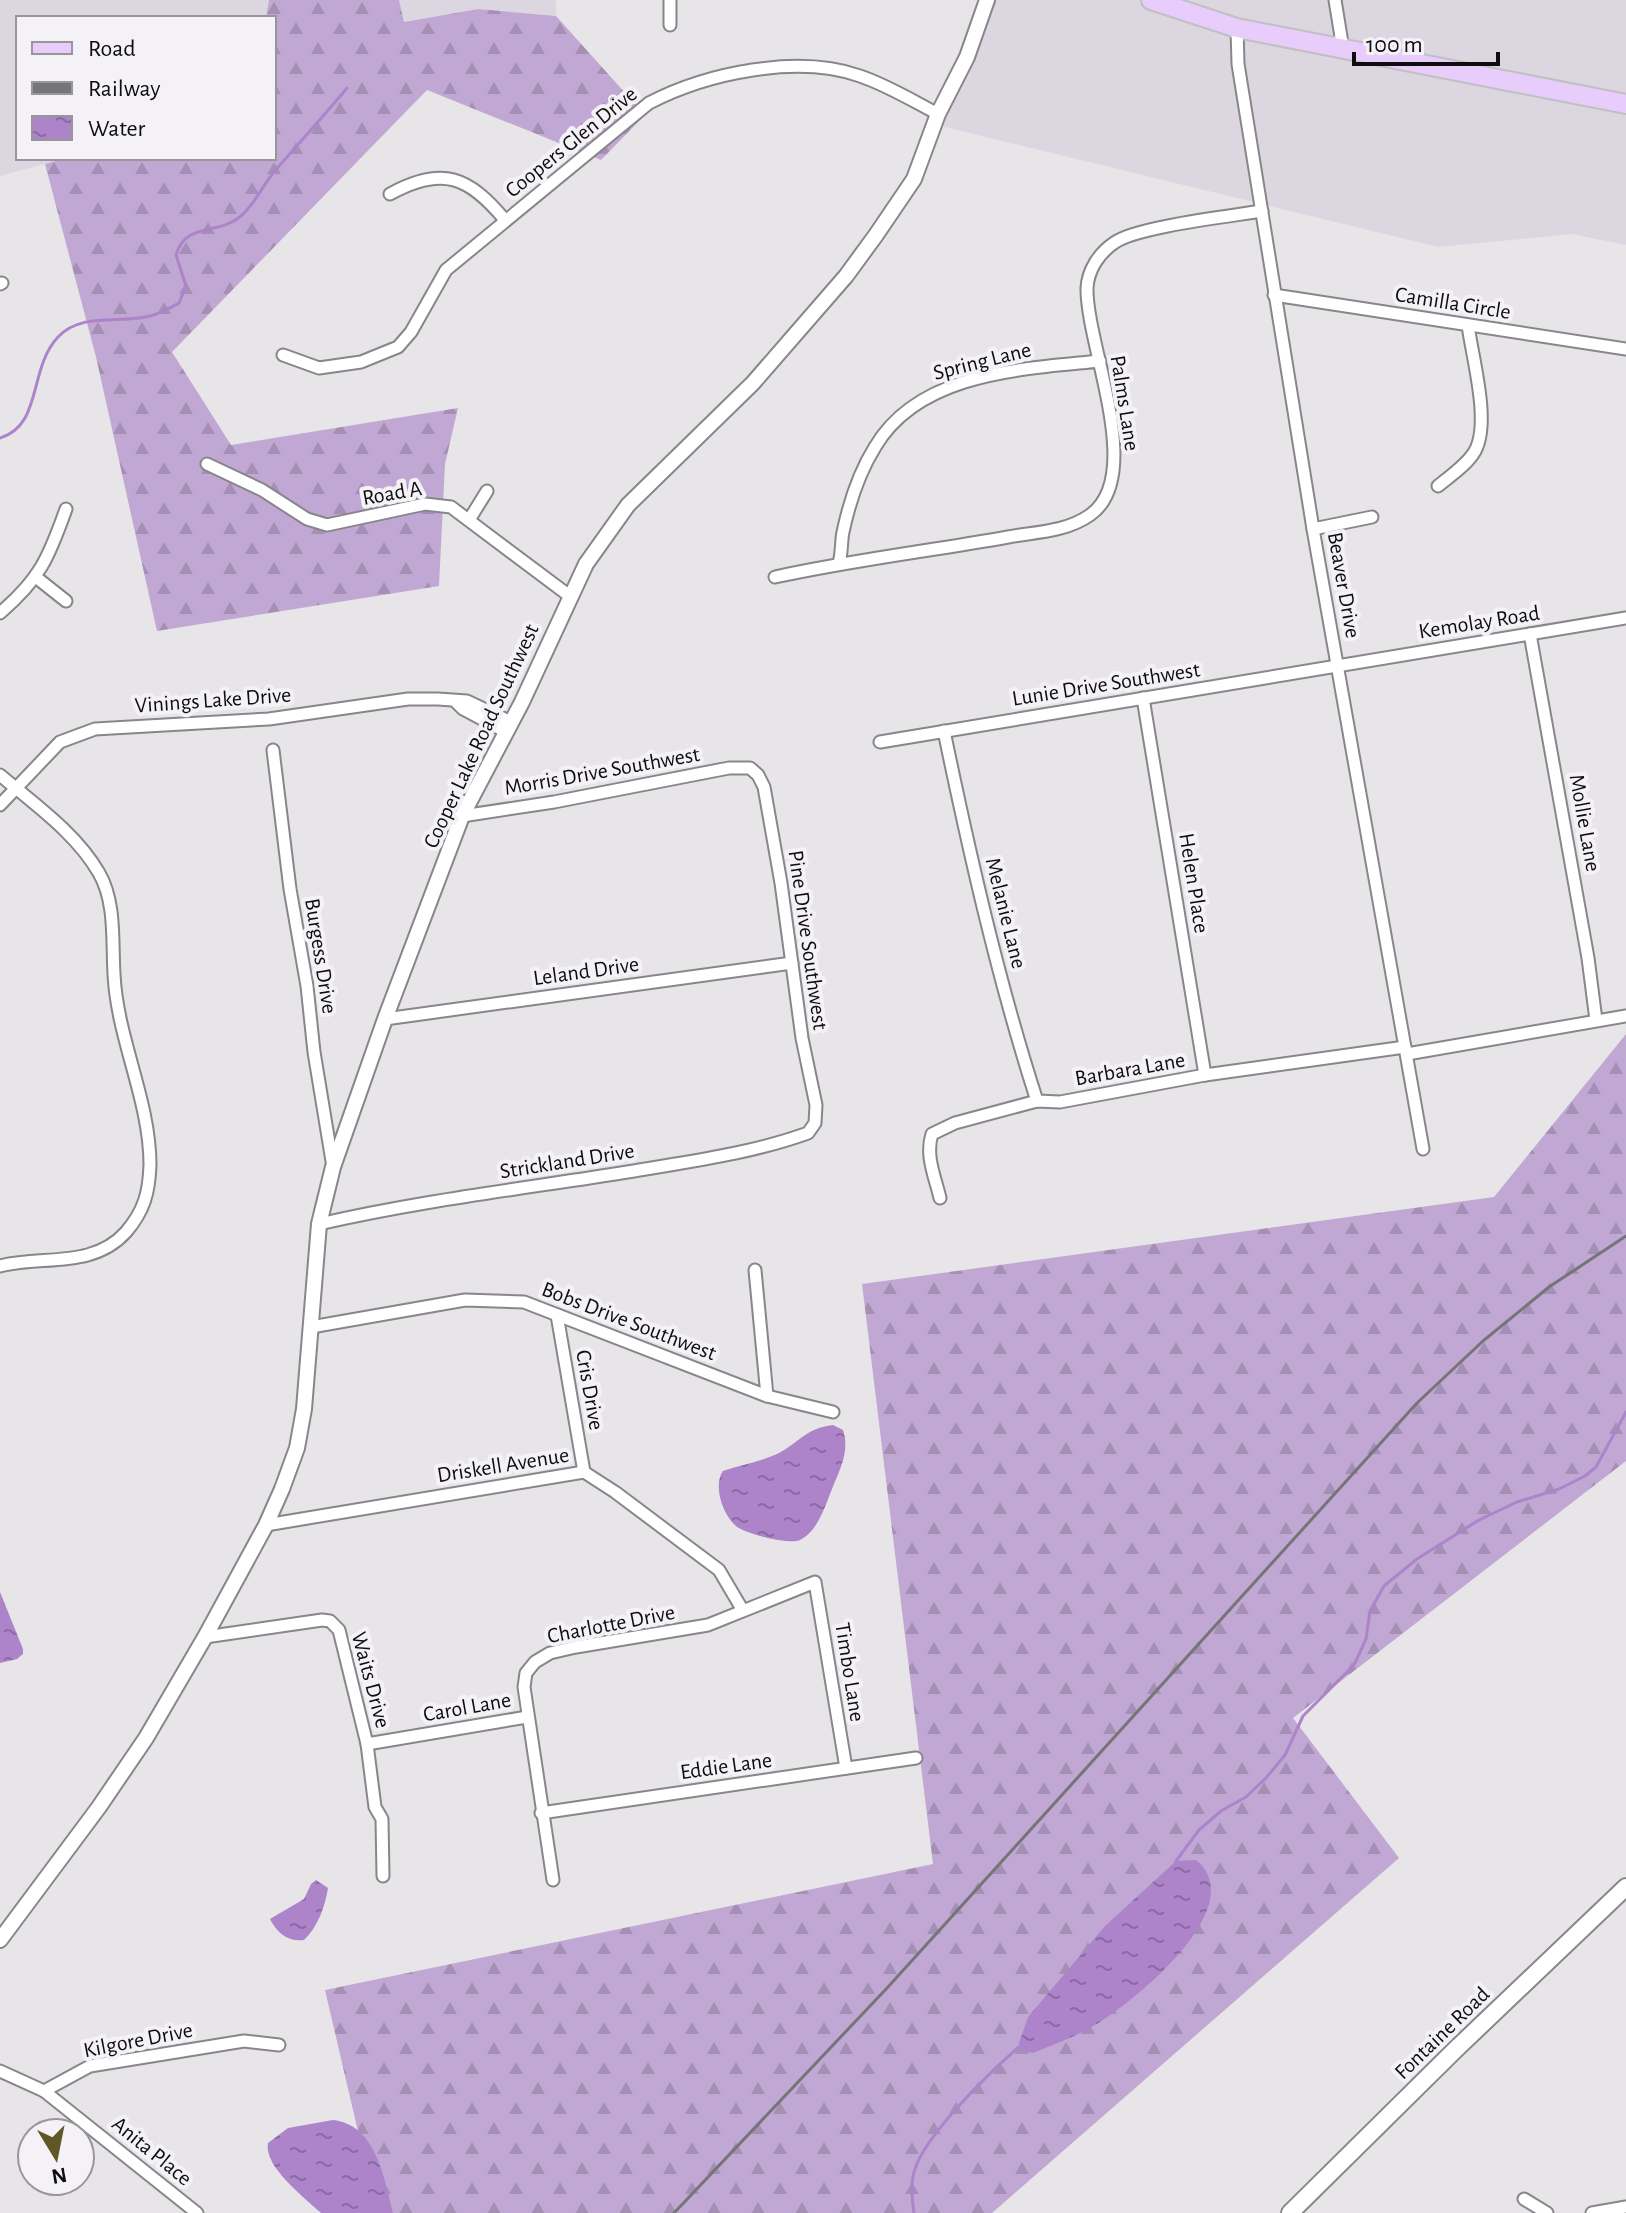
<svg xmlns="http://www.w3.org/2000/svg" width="1626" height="2213" font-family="'Alegreya Sans',sans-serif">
<defs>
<pattern id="forest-firs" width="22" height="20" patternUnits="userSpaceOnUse" patternTransform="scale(2)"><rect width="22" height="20" fill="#c1a8d4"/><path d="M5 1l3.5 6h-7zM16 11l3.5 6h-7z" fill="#a58fb5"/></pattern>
<pattern id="water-ripples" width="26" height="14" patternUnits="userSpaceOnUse" patternTransform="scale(2)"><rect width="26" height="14" fill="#ad84ca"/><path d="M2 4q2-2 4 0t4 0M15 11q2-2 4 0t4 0" fill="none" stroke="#8b6aa2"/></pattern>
</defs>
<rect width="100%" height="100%" fill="#e7e5e8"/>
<g fill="#dbd6df">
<polygon points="0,0 269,0 266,18 18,18 18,158 66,158 0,176"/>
<polygon points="399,0 556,0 556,16 478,9 404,22"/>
<polygon points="990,0 1626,0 1626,245 1572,234 1438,247 933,124"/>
</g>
<g fill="url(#forest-firs)">
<polygon points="269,0 399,0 404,22 478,9 556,16 645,115 601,160 427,90 172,352 231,445 458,408 445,464 439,586 157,631 96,357 45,164 66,158 274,158 274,18 266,18"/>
<polygon points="1626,1034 1626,1461 1293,1718 1399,1858 992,2213 377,2213 325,1990 933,1864 862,1284 1494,1197"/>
</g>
<g fill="url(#water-ripples)">
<path d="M833,1425L843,1430C850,1451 840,1469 832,1489C825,1506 818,1531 800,1540C790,1545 745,1534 736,1526C722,1514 713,1485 723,1471C741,1465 759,1462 777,1454C799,1443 806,1428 833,1425Z"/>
<polygon points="0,1592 23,1649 23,1654 17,1659 0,1663"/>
<path d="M1196,1860C1254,1907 1128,2007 1090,2028C1072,2038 1052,2045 1033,2053L1023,2051L1019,2043L1028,2017L1105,1926L1176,1861Z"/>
<path d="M316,1880L328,1888C325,1906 318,1927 304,1940C288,1942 277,1933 270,1919L304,1899L311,1884Z"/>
<path d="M333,2120C376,2125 384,2177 393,2213H321C305,2198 263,2166 268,2143L288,2128Z"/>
</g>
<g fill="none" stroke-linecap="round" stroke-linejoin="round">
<g stroke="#ad84ca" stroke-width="3">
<path d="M0,438C43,425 28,369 58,337C80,313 117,323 145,317C158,315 168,309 179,303L186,286L176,255C186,221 218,236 241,216C255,204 262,186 274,172C298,144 323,117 347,88"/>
<polyline points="1176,1861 1199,1830 1221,1811 1246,1797 1266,1778 1285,1755 1303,1716 1354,1665 1366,1639 1370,1611 1384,1586 1417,1559 1479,1520 1517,1502 1559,1489 1585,1476 1596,1467 1626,1412"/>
<path d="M914,2213C912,2199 910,2183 915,2169C926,2134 991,2071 1020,2046"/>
</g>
<g stroke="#878689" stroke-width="15">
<g id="minor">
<polyline points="1335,0 1343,49"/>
<polyline points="670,25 670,0"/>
<polyline points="1237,28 1238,64 1313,529 1423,1149"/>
<path d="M390,194C443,165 469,177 505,220"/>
<polyline points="0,284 2,283"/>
<polyline points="1274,295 1626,349"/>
<path d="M283,355L319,368L361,362L398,347L411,332L446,270L649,103C707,73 797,54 860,76C887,85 913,101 938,114"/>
<polyline points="207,464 262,490 307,519 327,525 425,504 451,507 571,597"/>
<path d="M1438,486C1450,476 1467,465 1475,451C1491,422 1472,357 1468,325"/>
<polyline points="469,520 487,491"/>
<polyline points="1313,529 1372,517"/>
<path d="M839,563C842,553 841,542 843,532C849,504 860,471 875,447C919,372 1023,369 1100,361"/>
<path d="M775,577C852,560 930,551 1008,537C1035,532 1066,532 1090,515C1146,476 1086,345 1087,288C1088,270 1099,253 1114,243C1134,227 1232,216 1262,211"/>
<polyline points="37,578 66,601"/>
<path d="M0,613C40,579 49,557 66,509"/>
<polyline points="1530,634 1588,958 1596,1020"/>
<polyline points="1143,698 1205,1075"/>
<polyline points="456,702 463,709 506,732"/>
<path d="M944,731C970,856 998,980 1037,1101"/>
<polyline points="880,742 1626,618"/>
<polyline points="273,750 290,889 307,986 314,1052 333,1167"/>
<path d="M0,775C34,804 76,833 99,873C116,902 112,942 114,974C117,1039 150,1100 150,1165C149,1193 144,1211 126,1232C93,1269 42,1255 0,1266"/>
<polyline points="0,805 60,742 95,729 269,719 408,699 438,699 467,701 511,722"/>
<polyline points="385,1019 792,963"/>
<polyline points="1407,1054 1626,1016"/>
<path d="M940,1198C935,1177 925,1155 932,1134L955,1123L1037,1101L1060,1102L1205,1075L1405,1047"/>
<path d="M319,1224C423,1200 529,1188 634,1171C692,1161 753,1153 808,1133L815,1123L816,1105L802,1038L781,883L764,787L758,775L750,768H729L554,802L462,816"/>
<polyline points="755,1270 767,1396"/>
<polyline points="557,1315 584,1472"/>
<polyline points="311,1327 465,1300 524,1302 767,1396 833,1412"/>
<polyline points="266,1525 584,1472 615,1492 719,1570 742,1609"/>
<polyline points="205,1637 322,1620 330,1621 339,1630 367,1744 375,1807 382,1819 383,1876"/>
<polyline points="367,1744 527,1717"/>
<polyline points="541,1813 916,1758"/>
<polyline points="553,1880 524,1687 526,1673 535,1662 550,1653 576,1647 708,1625 815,1582 846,1768"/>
<polyline points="0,2071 44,2091 197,2213"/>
<polyline points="44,2091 90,2066 244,2041 279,2045"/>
<polyline points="1524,2199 1547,2213"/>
<polyline points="1592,2213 1626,2207"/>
</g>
</g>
<g stroke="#878689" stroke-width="18">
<polyline id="tertiary" points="0,1940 99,1807 146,1738 205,1637 266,1525 282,1489 297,1448 304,1409 319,1224 333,1167 385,1019 462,816 522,702 586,564 628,505 753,383 846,276 876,235 914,179 938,114 967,57 987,0"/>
</g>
<g stroke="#878689" stroke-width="20">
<polyline id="secondary" points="1290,2213 1456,2049 1626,1887"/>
</g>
<g stroke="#c0c0c0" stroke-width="22">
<polyline id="primary" points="1151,0 1237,28 1626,104"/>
</g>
<use href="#minor" stroke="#fff" stroke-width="11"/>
<use href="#tertiary" stroke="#fff" stroke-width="14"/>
<use href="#secondary" stroke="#fff" stroke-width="16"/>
<use href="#primary" stroke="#e8cdfc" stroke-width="18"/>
<polyline stroke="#757476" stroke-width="3" points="674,2213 888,1987 1417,1403 1483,1341 1549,1287 1626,1236"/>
</g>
<g text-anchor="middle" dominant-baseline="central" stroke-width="8" stroke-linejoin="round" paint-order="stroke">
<g font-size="22" fill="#0d0d0e" stroke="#f4f2f6">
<text transform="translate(571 142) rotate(-39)">Coopers Glen Drive</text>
<text transform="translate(1453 303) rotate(9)">Camilla Circle</text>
<text transform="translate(982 361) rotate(-14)">Spring Lane</text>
<text transform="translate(1125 403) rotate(81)">Palms Lane</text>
<text transform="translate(392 493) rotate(-10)">Road A</text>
<text transform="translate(1344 585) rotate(80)">Beaver Drive</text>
<text transform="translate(1479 622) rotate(-9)">Kemolay Road</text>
<text transform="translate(1106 684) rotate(-9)">Lunie Drive Southwest</text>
<text transform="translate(213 700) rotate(-4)">Vinings Lake Drive</text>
<text transform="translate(481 736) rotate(-65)">Cooper Lake Road Southwest</text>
<text transform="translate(602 771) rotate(-10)">Morris Drive Southwest</text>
<text transform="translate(1585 823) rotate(80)">Mollie Lane</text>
<text transform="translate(1194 883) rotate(81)">Helen Place</text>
<text transform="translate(1006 913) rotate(76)">Melanie Lane</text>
<text transform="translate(808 940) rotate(82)">Pine Drive Southwest</text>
<text transform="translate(321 956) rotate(81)">Burgess Drive</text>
<text transform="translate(586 971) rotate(-8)">Leland Drive</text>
<text transform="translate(1130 1069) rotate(-10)">Barbara Lane</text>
<text transform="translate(567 1161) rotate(-9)">Strickland Drive</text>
<text transform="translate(629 1321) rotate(21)">Bobs Drive Southwest</text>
<text transform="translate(590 1390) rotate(80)">Cris Drive</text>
<text transform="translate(503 1465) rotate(-9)">Driskell Avenue</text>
<text transform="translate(611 1624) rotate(-11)">Charlotte Drive</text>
<text transform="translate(850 1672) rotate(81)">Timbo Lane</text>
<text transform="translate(371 1680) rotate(75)">Waits Drive</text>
<text transform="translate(467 1707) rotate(-10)">Carol Lane</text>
<text transform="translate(726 1766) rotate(-8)">Eddie Lane</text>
<text transform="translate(1442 2033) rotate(-44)">Fontaine Road</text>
<text transform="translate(138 2040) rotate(-11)">Kilgore Drive</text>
<text transform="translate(152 2151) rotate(39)">Anita Place</text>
</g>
</g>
<rect x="16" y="16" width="260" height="144" fill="#f4f2f6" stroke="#989699" stroke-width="2"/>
<rect x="32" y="42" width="40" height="12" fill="#e8cdfc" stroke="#989699" stroke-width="2"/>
<text x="88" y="56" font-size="24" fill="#0d0d0e">Road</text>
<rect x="32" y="82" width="40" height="12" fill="#757476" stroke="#989699" stroke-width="2"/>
<text x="88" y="96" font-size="24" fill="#0d0d0e">Railway</text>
<rect x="32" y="116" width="40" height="24" fill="url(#water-ripples)" stroke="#989699" stroke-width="2"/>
<text x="88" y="136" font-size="24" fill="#0d0d0e">Water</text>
<g transform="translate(56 2157) rotate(170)"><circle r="38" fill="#f4f2f6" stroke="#989699" stroke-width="2"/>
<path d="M0-6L14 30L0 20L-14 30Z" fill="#605824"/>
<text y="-12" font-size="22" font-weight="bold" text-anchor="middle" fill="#0d0d0e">N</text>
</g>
<path d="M1354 52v12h144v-12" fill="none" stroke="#0d0d0e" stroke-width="4"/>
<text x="1366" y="52" font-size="24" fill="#0d0d0e" stroke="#f4f2f6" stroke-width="6" paint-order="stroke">100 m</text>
</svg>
